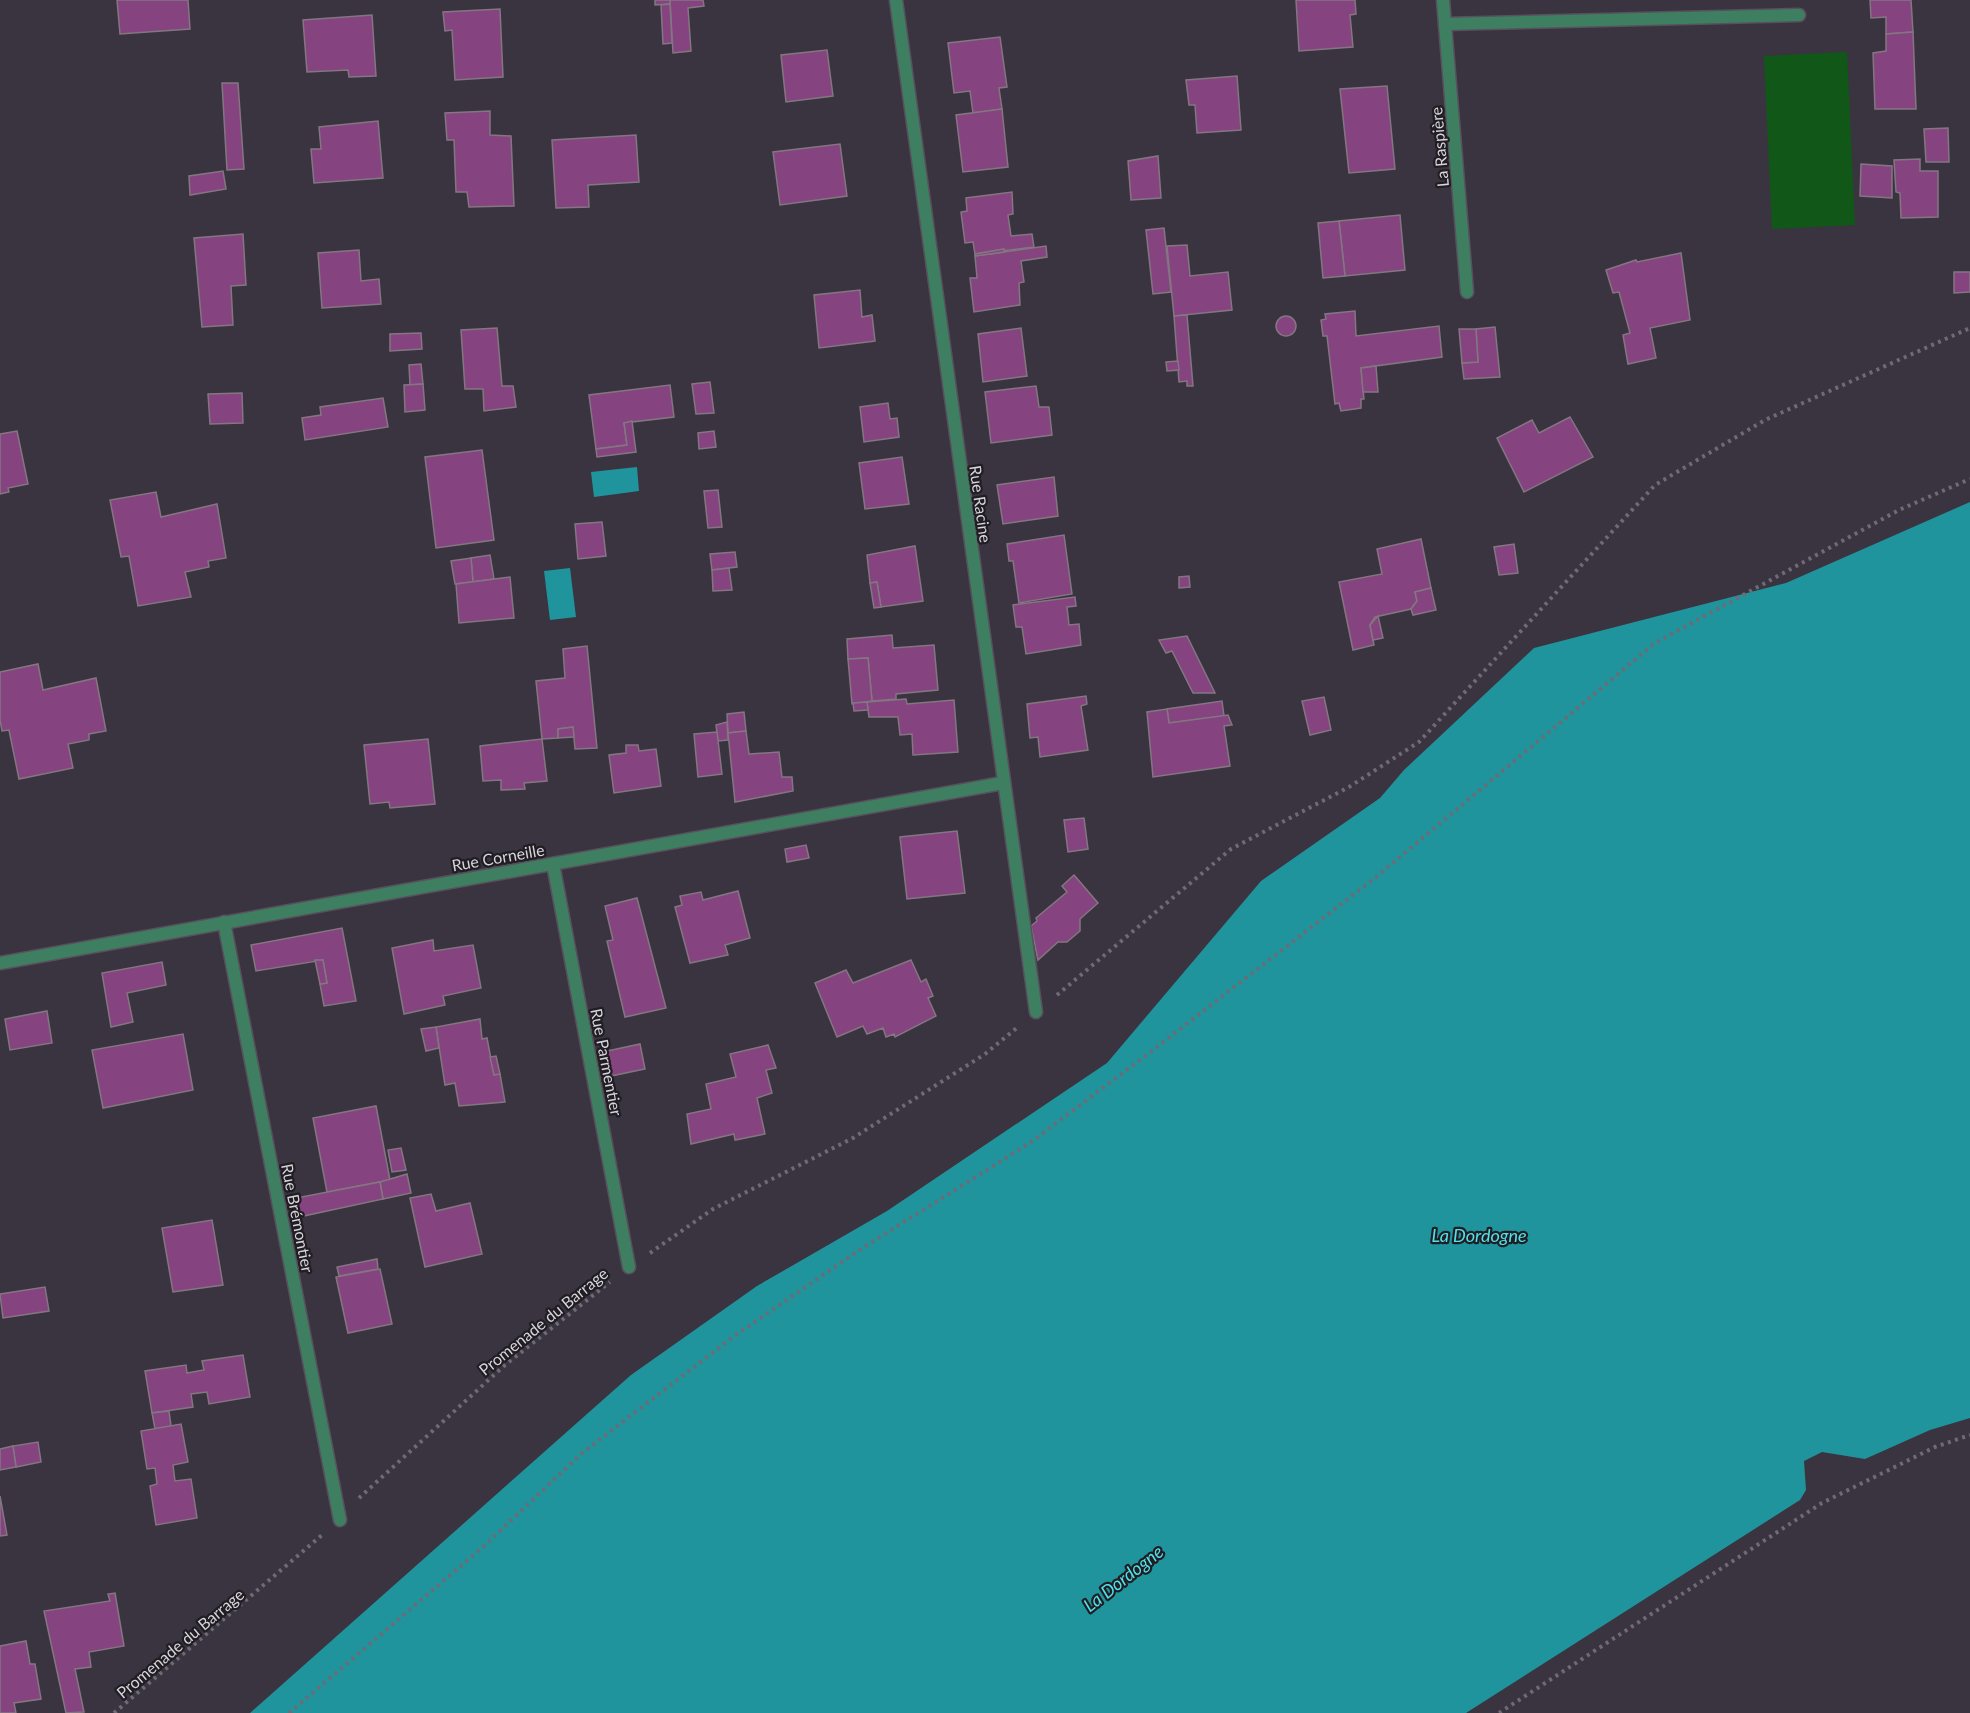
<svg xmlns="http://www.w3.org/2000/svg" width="1970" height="1713" font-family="Lato,sans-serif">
<rect width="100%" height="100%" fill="#3a3440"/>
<polygon fill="#115818" points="1847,52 1855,225 1772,229 1764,56"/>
<g fill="#20949c">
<polygon points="637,467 639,491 594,497 591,472"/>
<polygon points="1970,502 1970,1418 1930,1430 1865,1459 1822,1452 1804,1461 1806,1490 1800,1500 1466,1713 250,1713 631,1375 757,1286 887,1211 1107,1063 1261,881 1380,798 1404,770 1534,648 1786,583"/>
<polygon points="570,568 576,617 550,620 544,571"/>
</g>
<g fill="#854480" stroke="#837681" stroke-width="1.5">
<polygon points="117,0 188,0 190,29 120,34"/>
<polygon points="655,0 670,0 670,4 655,5"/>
<polygon points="670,0 703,0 704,6 688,8 691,51 673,53"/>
<polygon points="1296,0 1355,0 1356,14 1350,15 1353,47 1299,51"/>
<polygon points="1870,0 1911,0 1913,32 1886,34 1886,17 1871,18"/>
<polygon points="670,4 672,43 663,44 661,5"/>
<polygon points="500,9 503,77 455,80 452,30 445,31 443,12"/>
<polygon points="372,15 376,76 349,77 348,70 307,72 303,20"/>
<polygon points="1913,32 1916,109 1875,109 1873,53 1886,51 1886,34"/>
<polygon points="1000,37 1007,87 999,88 1002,109 973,113 970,91 954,93 948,43"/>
<polygon points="827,50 833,96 786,102 781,55"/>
<polygon points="1237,76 1241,130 1197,133 1195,105 1189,105 1186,80"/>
<polygon points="222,83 238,83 244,169 227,170"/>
<polygon points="1387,86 1395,169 1349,173 1340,89"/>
<polygon points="1002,109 1008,167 963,172 956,115"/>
<polygon points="490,111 490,135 511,136 514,206 469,207 467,192 456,192 454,140 447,140 445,113"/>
<polygon points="378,121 383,178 314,183 311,149 321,149 319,127"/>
<polygon points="1948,128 1949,162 1926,162 1924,129"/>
<polygon points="636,135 639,182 588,185 589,207 556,208 552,140"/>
<polygon points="840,144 847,196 780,205 773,152"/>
<polygon points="1158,156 1161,198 1131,200 1128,161"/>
<polygon points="1920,159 1920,171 1938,171 1938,217 1901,218 1900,193 1896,192 1894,160"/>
<polygon points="1861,164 1892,166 1892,198 1860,196"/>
<polygon points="223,171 226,189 190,195 189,176"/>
<polygon points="1012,192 1013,214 1008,215 1011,236 1032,234 1034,247 975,254 973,242 965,243 961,212 967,211 966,198"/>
<polygon points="1400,215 1405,270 1345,276 1339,221"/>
<polygon points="1339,221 1345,276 1323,278 1318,223"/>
<polygon points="1164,228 1171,292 1153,294 1146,230"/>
<polygon points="243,234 246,285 231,286 233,325 202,327 194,238"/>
<polygon points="1187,245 1190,276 1228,272 1232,310 1174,316 1167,246"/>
<polygon points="1046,246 1047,257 1021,261 1024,282 1019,283 1020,305 974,312 970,278 977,278 975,256"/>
<polygon points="1004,249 1004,252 975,256 975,254"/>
<polygon points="359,250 361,281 379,279 381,304 322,308 318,253"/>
<polygon points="1681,253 1690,320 1650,328 1656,358 1628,364 1623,335 1630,333 1619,292 1613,293 1606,270 1636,260 1637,262"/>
<polygon points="1954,272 1970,272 1970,292 1954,293"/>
<polygon points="860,290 862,317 872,315 875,341 819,348 814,295"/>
<polygon points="1355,311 1356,336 1439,326 1442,357 1361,368 1364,399 1361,399 1361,408 1341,411 1339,403 1335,404 1327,336 1323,336 1321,320 1326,319 1325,314"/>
<polygon points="1187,315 1193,386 1187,386 1187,381 1179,382 1174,316"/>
<circle cx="1286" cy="326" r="10"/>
<polygon points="1495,327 1500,377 1464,379 1462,363 1478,362 1476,329"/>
<polygon points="497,328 502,386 513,386 516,407 484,411 483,389 465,389 461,330"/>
<polygon points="1021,328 1027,376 983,382 978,334"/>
<polygon points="1459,329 1476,329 1478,362 1462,363"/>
<polygon points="421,333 422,349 390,351 390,334"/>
<polygon points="1178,361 1179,370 1167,371 1166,362"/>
<polygon points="421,364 423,384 410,385 409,365"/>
<polygon points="1376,366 1378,392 1363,392 1361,368"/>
<polygon points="710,382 714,413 696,414 692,384"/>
<polygon points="423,384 425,410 405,412 404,385"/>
<polygon points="670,385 674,417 624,423 627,445 596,449 589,395"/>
<polygon points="1036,386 1039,407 1049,407 1052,435 991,443 985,392"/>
<polygon points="242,393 243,423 210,424 208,394"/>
<polygon points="383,398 388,427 305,440 302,418 321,415 320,407"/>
<polygon points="888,403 890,419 897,418 899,437 864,442 860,407"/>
<polygon points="1570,417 1593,457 1524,492 1497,438 1532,420 1539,433"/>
<polygon points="632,421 636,452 597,457 596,449 627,445 624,423"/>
<polygon points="17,431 28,484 8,488 9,492 0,494 0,434"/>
<polygon points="714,431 716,447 699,449 698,433"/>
<polygon points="482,450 494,540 436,548 425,457"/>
<polygon points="902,457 909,504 865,509 859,463"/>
<polygon points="1054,477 1058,516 1003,524 997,485"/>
<polygon points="718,490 722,527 708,528 704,491"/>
<polygon points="156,492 161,517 217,504 226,558 208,561 209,567 185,572 191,597 138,606 129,556 121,557 110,500"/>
<polygon points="602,522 606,556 578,559 575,524"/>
<polygon points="1064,535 1072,594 1019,603 1013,561 1009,561 1007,544"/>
<polygon points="1421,539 1431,588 1415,592 1417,601 1411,609 1375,617 1370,625 1374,645 1353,650 1339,582 1382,574 1377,549"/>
<polygon points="1514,544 1518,573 1499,575 1494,547"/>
<polygon points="915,546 923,601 881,607 877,582 870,583 867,555"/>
<polygon points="735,552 737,567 712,570 710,554"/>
<polygon points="490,555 494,579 473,582 471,558"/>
<polygon points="471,558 473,582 455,584 451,561"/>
<polygon points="729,568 732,590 713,591 712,570"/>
<polygon points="1189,576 1190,587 1179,588 1179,577"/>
<polygon points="510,577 514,618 459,623 456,584"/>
<polygon points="877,582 881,607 874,608 870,583"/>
<polygon points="1431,588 1436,610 1413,615 1411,609 1417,601 1415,592"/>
<polygon points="1075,597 1076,606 1067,607 1069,625 1079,624 1081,645 1026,654 1022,627 1016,627 1013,605"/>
<polygon points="1378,616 1383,638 1373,640 1370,625"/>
<polygon points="892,635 893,648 934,645 938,690 896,694 896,699 872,701 868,658 848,659 847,639"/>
<polygon points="1187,636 1215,693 1193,693 1172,651 1166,653 1159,640"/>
<polygon points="587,646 597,748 575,749 573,727 558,729 558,738 542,739 536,681 565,678 563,649"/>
<polygon points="868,658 872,701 852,704 848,659"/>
<polygon points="38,664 43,690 96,678 106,731 89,734 89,740 68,744 73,768 19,779 9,730 2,731 0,720 0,672"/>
<polygon points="1086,696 1087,704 1081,706 1088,750 1040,757 1038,737 1030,738 1027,704"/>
<polygon points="1324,697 1331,730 1310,735 1302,701"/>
<polygon points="906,699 907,704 954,700 958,752 913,755 912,734 900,735 898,717 869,717 867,702"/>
<polygon points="1222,701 1224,716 1169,723 1167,709"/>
<polygon points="867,702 868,710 854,711 853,703"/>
<polygon points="1167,709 1169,723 1228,715 1232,725 1224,726 1230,766 1153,777 1147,712"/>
<polygon points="744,712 746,731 728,733 727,714"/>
<polygon points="727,722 728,740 718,741 716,725"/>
<polygon points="573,727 574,737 558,738 558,729"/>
<polygon points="746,731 749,754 779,752 782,777 792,777 793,791 735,802 728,733"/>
<polygon points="717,732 722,774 698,777 694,734"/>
<polygon points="428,739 435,804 390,808 389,802 370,804 364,745"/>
<polygon points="542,739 547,781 524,783 525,789 501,790 501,780 483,781 480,746"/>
<polygon points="626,745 638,745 639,751 656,749 661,786 614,793 609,755 626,753"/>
<polygon points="1084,818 1088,849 1068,852 1064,820"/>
<polygon points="957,831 965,893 907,899 900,837"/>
<polygon points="806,845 809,858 787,862 785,849"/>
<polygon points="1074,875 1098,903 1080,919 1080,931 1067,942 1058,942 1038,960 1031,926 1037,921 1036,918 1067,892 1062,886"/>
<polygon points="738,891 750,938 725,945 728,955 690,963 675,907 682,905 680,896 701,892 703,900"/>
<polygon points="637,898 666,1008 625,1017 607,941 613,940 605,906"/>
<polygon points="342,928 356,1001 324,1006 320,984 327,983 323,960 256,971 251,945"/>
<polygon points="433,940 434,951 473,945 481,988 443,996 445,1005 404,1014 392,948"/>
<polygon points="315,960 323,960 327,983 320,984"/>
<polygon points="911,960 921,982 926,979 933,996 928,998 936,1016 895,1037 894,1034 886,1037 883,1028 867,1034 863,1026 837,1037 815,983 846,970 853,983"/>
<polygon points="162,962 166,985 127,993 133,1022 111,1027 102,973"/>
<polygon points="47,1011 52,1043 10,1050 5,1019"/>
<polygon points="480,1019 482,1039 487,1038 494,1075 500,1074 505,1102 459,1106 455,1083 445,1085 436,1027"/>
<polygon points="436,1027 439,1048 426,1051 421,1029"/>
<polygon points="183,1034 193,1090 103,1108 92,1050"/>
<polygon points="640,1044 645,1069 611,1076 607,1051"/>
<polygon points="768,1045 776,1068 766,1070 772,1093 757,1098 765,1134 735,1140 734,1134 691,1144 687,1114 711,1109 706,1084 736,1077 730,1054"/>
<polygon points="496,1056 500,1074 494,1075 490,1057"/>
<polygon points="376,1106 390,1180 327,1192 313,1118"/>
<polygon points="401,1148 406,1170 392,1172 388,1150"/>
<polygon points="407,1174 411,1193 383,1199 380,1182"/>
<polygon points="380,1182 383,1199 299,1217 296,1198"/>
<polygon points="431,1194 436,1211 470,1203 482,1254 425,1267 410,1198"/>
<polygon points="212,1220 223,1285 173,1292 162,1228"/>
<polygon points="377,1259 378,1269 339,1276 337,1267"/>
<polygon points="380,1269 392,1324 348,1333 336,1277"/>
<polygon points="45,1287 49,1311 3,1318 0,1294"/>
<polygon points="243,1355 250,1397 209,1404 207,1392 191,1394 193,1407 152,1413 145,1371 186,1365 187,1373 204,1370 202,1361"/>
<polygon points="169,1411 171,1426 155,1429 152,1413"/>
<polygon points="181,1424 188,1462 173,1465 175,1481 191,1479 197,1518 156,1525 150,1486 157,1484 155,1468 147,1469 141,1431"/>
<polygon points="38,1442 41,1462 16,1467 13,1446"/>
<polygon points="13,1446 16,1467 0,1470 0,1449"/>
<polygon points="0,1496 7,1535 0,1536"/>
<polygon points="115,1593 124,1646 89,1652 91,1667 75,1669 84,1712 66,1713 44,1611 110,1601 108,1594"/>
<polygon points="26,1641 30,1664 35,1664 41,1699 14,1703 16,1713 0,1713 0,1646"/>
</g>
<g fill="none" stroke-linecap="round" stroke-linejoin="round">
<g stroke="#56515c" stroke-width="15">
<g id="street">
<polyline points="896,0 1036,1012"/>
<polyline points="1443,0 1467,292"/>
<polyline points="1445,24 1799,15"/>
<polyline points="553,864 629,1267"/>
<polyline points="224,922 340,1520"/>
<polyline points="0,963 1003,783"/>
</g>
</g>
<g stroke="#6f6a75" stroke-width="4" stroke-dasharray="3 4.5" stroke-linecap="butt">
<polyline points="1057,995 1231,849 1349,787 1419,742 1655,485 1765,420 1970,328"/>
<polyline points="650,1253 713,1209 853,1138 985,1054 1019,1026"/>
<polyline points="359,1498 505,1365 610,1282"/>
<polyline points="114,1713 322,1535"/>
<polyline points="289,1713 483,1547 581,1454 733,1337 861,1249 1031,1142 1144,1057 1376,877 1655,643 1899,510 1970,479"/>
<polyline points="1499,1713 1822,1503 1935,1447 1970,1435"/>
</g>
<use href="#street" stroke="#3f7f61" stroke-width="12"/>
</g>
<g text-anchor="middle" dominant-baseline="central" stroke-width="4.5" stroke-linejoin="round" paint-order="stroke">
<g font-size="16" fill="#d7d4dc" stroke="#201d23">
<text transform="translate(1439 147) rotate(-95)">La Raspière</text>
<text transform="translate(981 504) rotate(82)">Rue Racine</text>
<text transform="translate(498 857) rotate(-10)">Rue Corneille</text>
<text transform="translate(607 1062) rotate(79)">Rue Parmentier</text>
<text transform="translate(298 1218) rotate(79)">Rue Brémontier</text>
<text transform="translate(543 1321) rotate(-39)">Promenade du Barrage</text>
<text transform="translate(180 1643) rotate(-40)">Promenade du Barrage</text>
</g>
<g font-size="18" font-style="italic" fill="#52e1eb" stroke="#201d23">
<text x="1479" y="1235">La Dordogne</text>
<text transform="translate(1123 1578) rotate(-38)">La Dordogne</text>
</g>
</g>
</svg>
